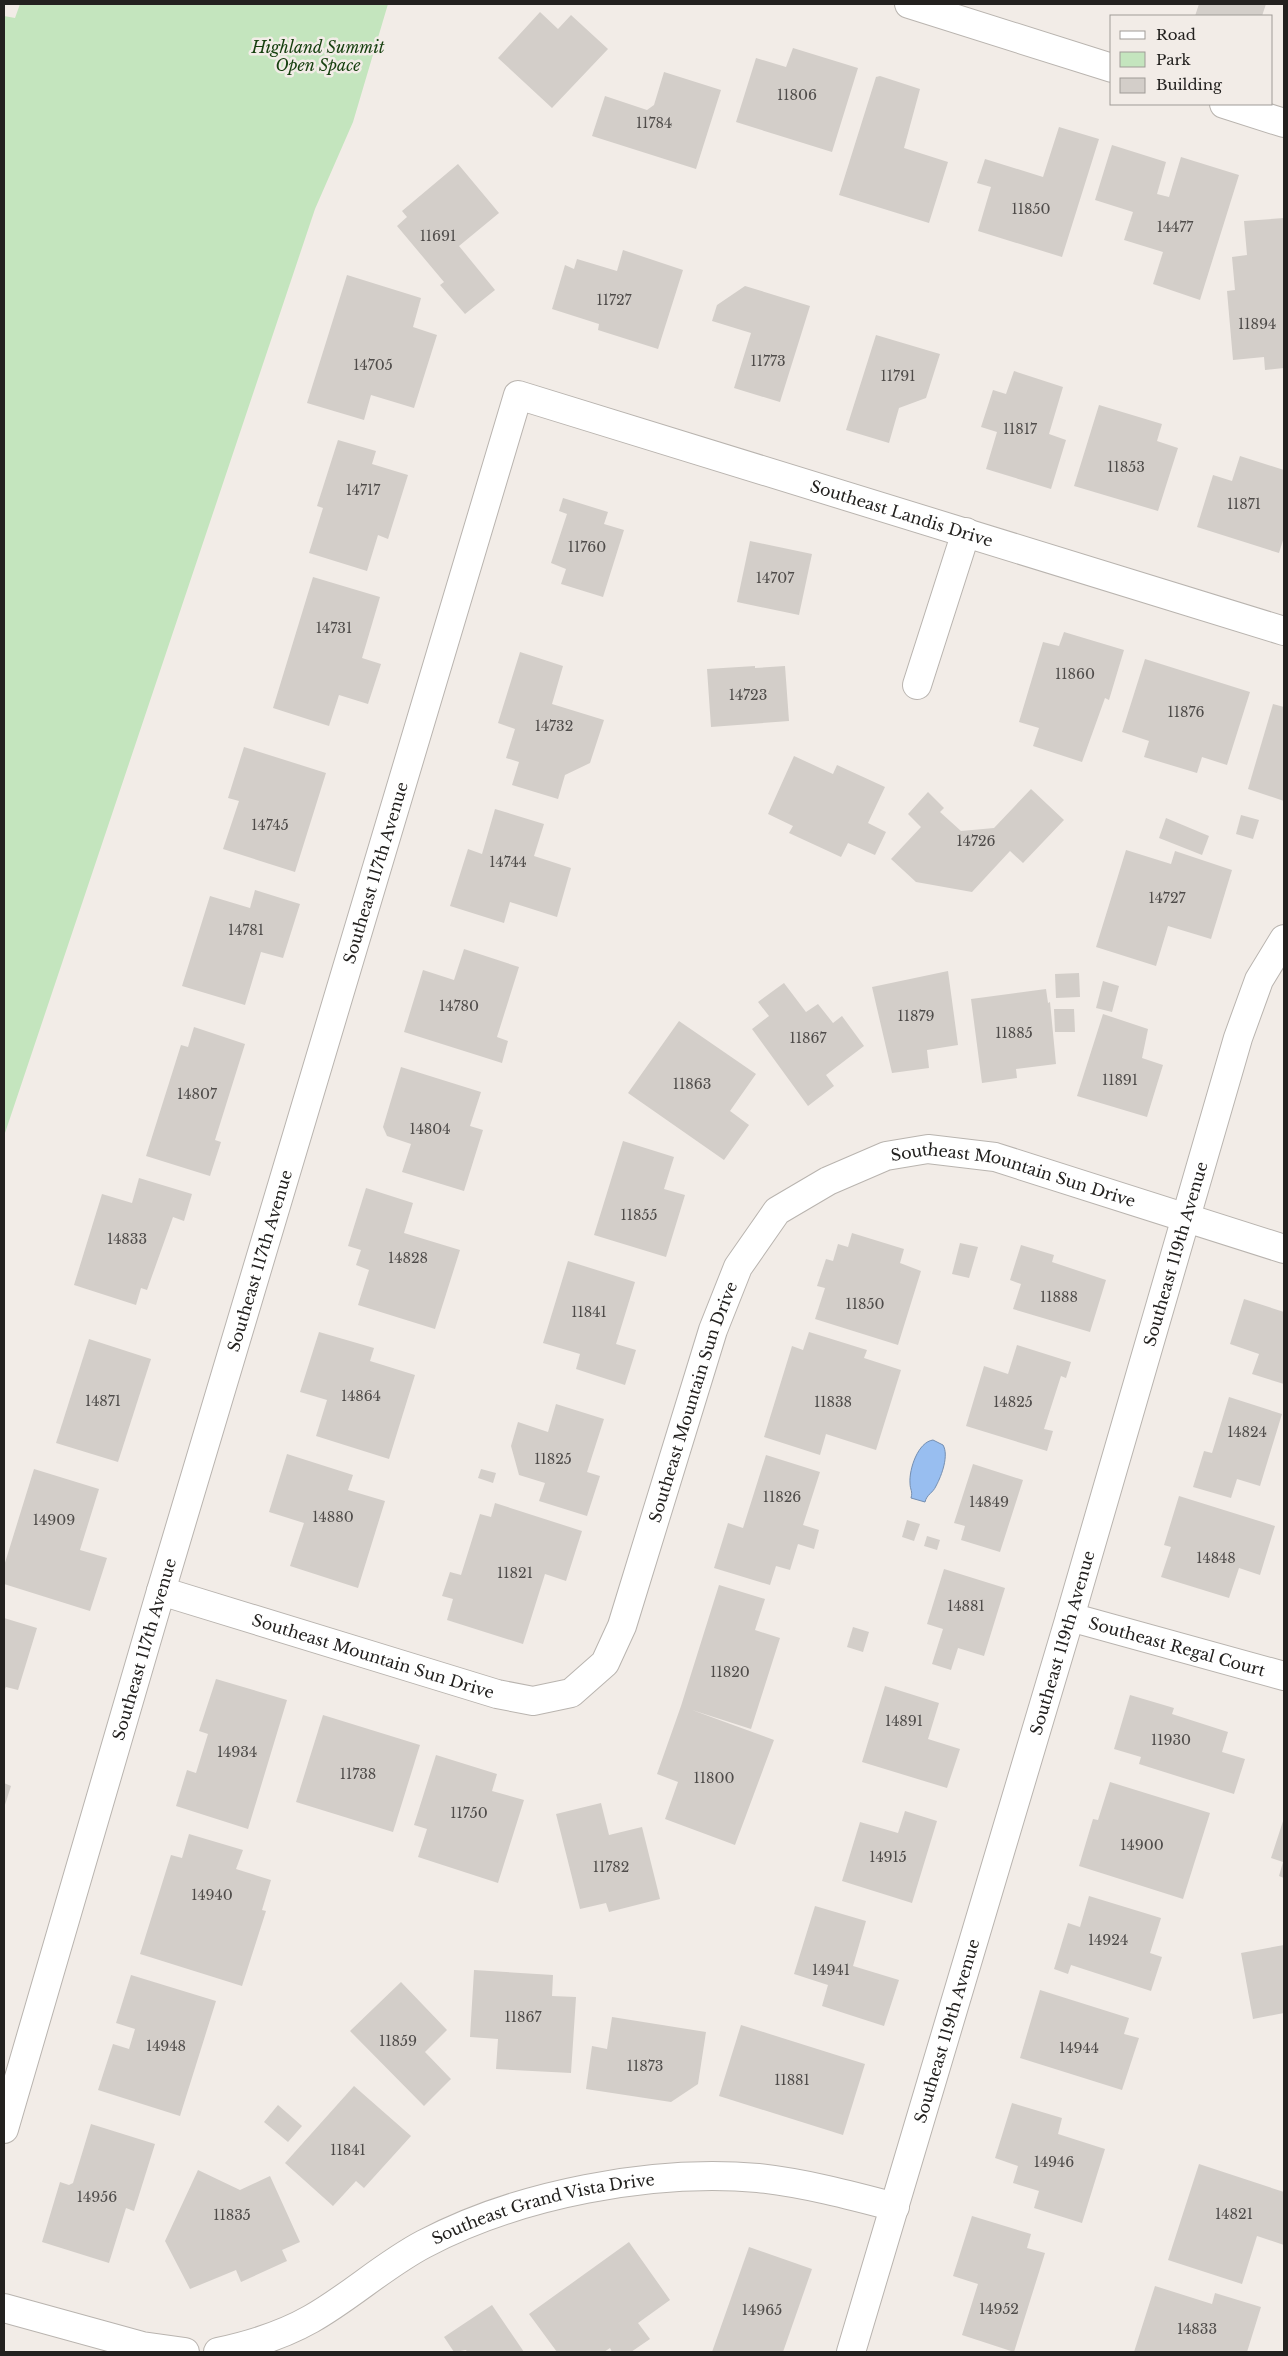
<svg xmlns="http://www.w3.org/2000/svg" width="1288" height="2356" font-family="'Libre Baskerville',serif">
<rect width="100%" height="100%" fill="#f2ece7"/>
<polygon fill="#c4e5be" points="20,4 388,4 353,122 315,209 4,1136 4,16 15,18"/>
<path fill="#98bef0" stroke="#758fb1" d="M933,1440L943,1445C949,1455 942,1475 936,1486C933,1493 927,1494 925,1502L911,1498C913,1491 910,1490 910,1483C909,1469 918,1442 933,1440Z"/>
<g fill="#d3cec9">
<polygon points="1199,4 1266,4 1262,16 1195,16"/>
<polygon points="540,12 558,29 571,15 608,49 552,108 498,58"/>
<polygon points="793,48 858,68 832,152 736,122 756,58 786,67"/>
<polygon points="664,72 721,90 696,169 592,136 605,96 647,110 654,105"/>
<polygon points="880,76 920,89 904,148 948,162 929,223 839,195 876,77"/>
<polygon points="1059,127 1099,139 1062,257 978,231 991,187 977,183 985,159 1043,177"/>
<polygon points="1112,145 1166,162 1157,194 1169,197 1181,157 1239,175 1200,300 1153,284 1163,252 1124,240 1133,212 1095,200"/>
<polygon points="458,164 499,213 459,246 495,290 465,314 440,285 444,282 397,226 407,217 402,211"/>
<polygon points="1284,218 1284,368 1265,370 1264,357 1233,360 1227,291 1235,290 1232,257 1247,255 1244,221"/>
<polygon points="623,250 683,270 658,349 598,330 599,324 552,309 565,265 574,269 577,259 617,271"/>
<polygon points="347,275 421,298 413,327 437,335 414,408 371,395 364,420 307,403"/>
<polygon points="745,286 810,306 780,402 734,388 751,333 712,321 717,305"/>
<polygon points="876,335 940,354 926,398 899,408 889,443 846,430"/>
<polygon points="1014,371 1063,387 1049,434 1066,440 1051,489 986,469 997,432 981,427 993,390 1006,394"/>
<polygon points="1099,405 1162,424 1157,441 1178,448 1158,511 1074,486"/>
<polygon points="338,440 376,451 372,464 408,475 388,539 378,535 367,571 309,553 323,508 317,506"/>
<polygon points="1240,456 1284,470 1284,537 1279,553 1197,527 1213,475 1232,481"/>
<polygon points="563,498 608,512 604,524 624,530 603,597 561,584 566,569 551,563 567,514 559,511"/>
<polygon points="750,541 812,554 799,615 737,602"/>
<polygon points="313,577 380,597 362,658 381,664 368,704 339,695 329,726 273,708"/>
<polygon points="1064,632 1124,650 1109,700 1105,698 1082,762 1033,746 1039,728 1019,722 1043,642 1059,646"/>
<polygon points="520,652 563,666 552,704 604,720 590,763 565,775 558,799 512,785 519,762 506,758 515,729 498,723"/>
<polygon points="1145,659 1250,692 1227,765 1202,757 1197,773 1144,757 1149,741 1122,732"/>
<polygon points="755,666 755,668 785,666 789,721 711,727 707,669"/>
<polygon points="1273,704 1284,707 1284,801 1248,789"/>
<polygon points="244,747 326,773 295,872 223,849 239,801 228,798"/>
<polygon points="794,756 833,774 837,765 885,787 868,823 886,832 875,855 848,843 841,857 789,833 793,826 768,814"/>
<polygon points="1031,789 1064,820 1023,863 1010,851 972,892 916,882 891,859 921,827 908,814 928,792 944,808 940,812 961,831 994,828"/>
<polygon points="495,809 544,824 534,856 571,868 557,917 510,902 504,923 450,906 468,849 482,854"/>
<polygon points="1241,815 1259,820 1253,839 1236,834"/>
<polygon points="1166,818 1209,836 1202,855 1159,838"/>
<polygon points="1126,850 1171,864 1175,851 1232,870 1211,939 1168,926 1156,966 1096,947"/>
<polygon points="255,890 300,904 283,958 261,952 245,1005 182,986 210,896 250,908"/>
<polygon points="464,949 519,967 497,1037 508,1041 502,1063 404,1032 423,970 454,980"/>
<polygon points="948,971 958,1045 927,1050 929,1068 892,1073 872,987"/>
<polygon points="1079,973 1080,997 1056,998 1055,974"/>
<polygon points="1103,981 1119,986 1112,1012 1096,1008"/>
<polygon points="784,983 806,1012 818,1004 833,1023 842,1016 864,1046 826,1075 834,1086 808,1106 752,1029 769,1016 758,1002"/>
<polygon points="1046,989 1048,1003 1050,1002 1056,1064 1016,1069 1017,1078 982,1083 971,999"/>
<polygon points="1054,1009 1074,1009 1075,1032 1055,1032"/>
<polygon points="1103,1014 1148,1029 1142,1058 1163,1065 1147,1117 1077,1096"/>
<polygon points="679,1021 756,1074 730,1111 749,1125 724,1160 628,1093"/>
<polygon points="194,1027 245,1044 215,1140 221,1142 210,1176 146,1156 181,1045 188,1047"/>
<polygon points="401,1067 481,1092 470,1126 483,1130 464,1191 402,1172 411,1144 387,1136 383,1127"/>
<polygon points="623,1141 674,1157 664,1189 685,1195 666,1257 594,1235"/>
<polygon points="139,1178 192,1194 184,1221 173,1217 147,1290 141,1288 136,1305 74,1285 102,1194 132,1203"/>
<polygon points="366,1188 413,1203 404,1233 460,1250 435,1329 358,1305 369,1270 356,1265 361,1250 348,1246"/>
<polygon points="852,1233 904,1249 900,1263 921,1271 898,1345 815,1319 825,1288 817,1286 826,1259 833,1261 838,1244 848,1247"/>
<polygon points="960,1243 978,1247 969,1278 952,1274"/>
<polygon points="1021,1245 1054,1255 1052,1262 1106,1280 1090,1332 1013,1309 1021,1284 1010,1280"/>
<polygon points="568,1261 635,1282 616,1344 636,1350 625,1385 576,1369 580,1354 543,1343"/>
<polygon points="1244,1299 1284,1312 1284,1384 1252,1374 1259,1354 1230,1344"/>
<polygon points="319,1332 374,1348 370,1361 415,1375 389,1459 316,1436 327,1400 300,1392"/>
<polygon points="809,1332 867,1350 864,1358 901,1370 876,1450 826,1434 820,1455 764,1437 792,1346 803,1350"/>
<polygon points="89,1339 151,1359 118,1462 56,1443"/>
<polygon points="1017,1345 1071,1362 1066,1378 1061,1376 1044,1429 1053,1431 1047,1451 966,1426 984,1366 1008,1374"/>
<polygon points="1229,1397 1282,1414 1260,1486 1237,1479 1231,1498 1193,1487 1204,1451 1212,1453"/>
<polygon points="556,1404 604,1419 587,1472 600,1476 587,1516 539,1501 545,1483 519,1475 511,1446 518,1422 548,1432"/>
<polygon points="287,1454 353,1475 348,1490 385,1501 358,1588 290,1566 304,1523 269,1512"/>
<polygon points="766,1455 820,1472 803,1525 819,1530 814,1549 798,1544 790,1570 776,1566 770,1585 714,1568 728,1523 743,1528"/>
<polygon points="973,1464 1023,1480 1000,1552 961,1540 965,1526 954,1523"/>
<polygon points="34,1469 99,1489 80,1550 107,1558 90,1611 4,1584 4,1566"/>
<polygon points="481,1469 496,1473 493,1483 478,1478"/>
<polygon points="1179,1496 1275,1526 1260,1575 1239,1568 1229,1598 1161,1577 1171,1547 1164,1545"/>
<polygon points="495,1503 582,1531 566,1581 545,1574 523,1644 447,1620 453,1599 442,1596 450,1572 461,1575 480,1514 491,1517"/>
<polygon points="907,1520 920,1524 914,1541 902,1537"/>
<polygon points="927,1536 940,1540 937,1550 924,1546"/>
<polygon points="944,1569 1005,1588 984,1656 958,1648 951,1670 932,1664 943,1629 927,1624"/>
<polygon points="719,1585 765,1599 755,1630 780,1638 751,1729 692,1710 774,1740 735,1845 665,1819 678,1782 657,1774 681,1706"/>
<polygon points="4,1618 37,1628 18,1690 6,1687 4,1691"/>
<polygon points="853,1627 869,1632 863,1652 847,1647"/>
<polygon points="216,1679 287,1700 248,1829 176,1806 187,1770 196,1773 208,1734 199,1731"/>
<polygon points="885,1686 939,1703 928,1739 960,1749 947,1788 862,1762"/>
<polygon points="1130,1695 1174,1708 1172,1714 1228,1732 1222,1752 1245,1759 1234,1794 1139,1764 1141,1757 1114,1749"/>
<polygon points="323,1715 420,1745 393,1832 296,1802"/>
<polygon points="436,1755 497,1774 492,1791 524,1800 498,1883 418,1857 427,1829 414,1825"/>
<polygon points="1110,1782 1210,1813 1183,1899 1079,1866 1093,1819 1098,1820"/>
<polygon points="4,1783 11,1786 4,1808"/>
<polygon points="601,1803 609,1835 642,1827 660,1899 609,1912 606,1903 580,1909 556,1814"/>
<polygon points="905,1811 937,1821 912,1903 842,1881 860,1822 898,1833"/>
<polygon points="1284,1818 1284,1878 1279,1876 1283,1862 1271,1858"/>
<polygon points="189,1834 243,1850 236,1869 271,1880 262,1910 266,1911 242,1986 140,1954 171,1855 182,1858"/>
<polygon points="1089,1896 1161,1918 1150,1953 1162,1957 1151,1991 1071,1965 1068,1974 1054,1969 1068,1923 1080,1927"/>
<polygon points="815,1906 866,1921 853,1966 899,1980 884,2026 822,2006 828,1985 794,1974"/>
<polygon points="1284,1945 1284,2013 1253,2019 1241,1953"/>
<polygon points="474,1970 553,1975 552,1996 576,1997 571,2073 496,2069 498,2039 470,2037"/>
<polygon points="131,1975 216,2001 180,2116 98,2090 113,2044 129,2049 135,2029 116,2023"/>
<polygon points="401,1982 447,2030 425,2052 451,2079 424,2106 350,2031"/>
<polygon points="1040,1990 1129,2018 1124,2034 1139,2038 1122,2090 1020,2058"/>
<polygon points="612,2017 706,2032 698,2084 671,2102 586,2089 592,2046 607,2049"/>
<polygon points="741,2025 865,2064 843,2135 719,2096"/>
<polygon points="354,2086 411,2136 364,2188 356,2181 333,2206 285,2163"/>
<polygon points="1012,2103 1062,2118 1058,2134 1105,2149 1082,2223 1034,2208 1039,2191 1013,2183 1018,2166 995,2158"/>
<polygon points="278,2105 302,2126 288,2142 264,2122"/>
<polygon points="91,2124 155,2144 134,2211 126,2208 109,2263 42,2242 60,2182 69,2185 73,2183"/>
<polygon points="1199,2164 1284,2192 1284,2245 1257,2236 1242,2284 1168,2260"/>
<polygon points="198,2170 240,2190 270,2176 300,2242 282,2250 287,2261 241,2282 236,2270 190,2289 165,2241"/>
<polygon points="972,2216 1031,2234 1027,2248 1045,2253 1014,2352 962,2335 978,2284 953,2276"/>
<polygon points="629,2242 670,2300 638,2323 650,2339 631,2352 612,2352 610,2348 604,2352 557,2352 529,2314"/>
<polygon points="749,2247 812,2269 783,2352 712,2352"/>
<polygon points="1155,2286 1212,2304 1215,2293 1261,2307 1247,2352 1134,2352"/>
<polygon points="492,2305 524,2352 467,2352 466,2350 454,2352 444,2337"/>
</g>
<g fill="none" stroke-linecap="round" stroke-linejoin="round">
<g stroke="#b9b4af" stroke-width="30">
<g id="minor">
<polyline points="909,4 1112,68"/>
<polyline points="1224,104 1284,123"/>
<polyline points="917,685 966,532"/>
<path id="s1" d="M161,1591L497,1694L533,1701L571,1693L605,1663L622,1626L713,1330L738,1267L777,1211L828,1181L886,1156L928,1149L995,1157L1284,1249"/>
<path id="s2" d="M1070,1617L1284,1676"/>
<path id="s3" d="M4,2129L161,1591L518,395L1284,631"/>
<polyline points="4,2308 142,2346 185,2352"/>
<path id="s4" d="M218,2352C251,2345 281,2336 311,2319C350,2297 384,2265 424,2244C519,2194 651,2169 758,2178C804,2183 850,2195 895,2207"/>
<path id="s5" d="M851,2352L1070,1617L1238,1038L1259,980L1284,939"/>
</g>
</g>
<use href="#minor" stroke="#fff" stroke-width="28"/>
</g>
<g text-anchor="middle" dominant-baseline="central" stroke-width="5" stroke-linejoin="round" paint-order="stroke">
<g font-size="14" fill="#4f4c4a">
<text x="797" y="95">11806</text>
<text x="654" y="123">11784</text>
<text x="1031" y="209">11850</text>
<text x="1175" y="227">14477</text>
<text x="438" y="236">11691</text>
<text x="614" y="300">11727</text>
<text x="1257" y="324">11894</text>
<text x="768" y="361">11773</text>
<text x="373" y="365">14705</text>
<text x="898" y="376">11791</text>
<text x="1020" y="429">11817</text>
<text x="1126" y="467">11853</text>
<text x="363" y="490">14717</text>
<text x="1244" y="504">11871</text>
<text x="587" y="547">11760</text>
<text x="775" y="578">14707</text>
<text x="334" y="628">14731</text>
<text x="1075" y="674">11860</text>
<text x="748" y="695">14723</text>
<text x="1186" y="712">11876</text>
<text x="554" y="726">14732</text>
<text x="270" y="825">14745</text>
<text x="976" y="841">14726</text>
<text x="508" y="862">14744</text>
<text x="1167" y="898">14727</text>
<text x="246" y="930">14781</text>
<text x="459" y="1006">14780</text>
<text x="916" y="1016">11879</text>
<text x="1014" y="1033">11885</text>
<text x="808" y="1038">11867</text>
<text x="1120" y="1080">11891</text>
<text x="692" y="1084">11863</text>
<text x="197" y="1094">14807</text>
<text x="430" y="1129">14804</text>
<text x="639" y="1215">11855</text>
<text x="127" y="1239">14833</text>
<text x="408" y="1258">14828</text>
<text x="1059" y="1297">11888</text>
<text x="865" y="1304">11850</text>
<text x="589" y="1312">11841</text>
<text x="361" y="1396">14864</text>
<text x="103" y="1401">14871</text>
<text x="833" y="1402">11838</text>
<text x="1013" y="1402">14825</text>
<text x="1247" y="1432">14824</text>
<text x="553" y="1459">11825</text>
<text x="782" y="1497">11826</text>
<text x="989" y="1502">14849</text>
<text x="333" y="1517">14880</text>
<text x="54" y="1520">14909</text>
<text x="1216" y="1558">14848</text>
<text x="515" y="1573">11821</text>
<text x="966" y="1606">14881</text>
<text x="730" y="1672">11820</text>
<text x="904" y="1721">14891</text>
<text x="1171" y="1740">11930</text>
<text x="237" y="1752">14934</text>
<text x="358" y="1774">11738</text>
<text x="714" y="1778">11800</text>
<text x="469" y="1813">11750</text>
<text x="1142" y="1845">14900</text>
<text x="888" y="1857">14915</text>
<text x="611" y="1867">11782</text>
<text x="212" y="1895">14940</text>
<text x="1108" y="1940">14924</text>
<text x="831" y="1970">14941</text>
<text x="523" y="2017">11867</text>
<text x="398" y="2041">11859</text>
<text x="166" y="2046">14948</text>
<text x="1079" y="2048">14944</text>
<text x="645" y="2066">11873</text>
<text x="792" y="2080">11881</text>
<text x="348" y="2150">11841</text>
<text x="1054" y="2162">14946</text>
<text x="97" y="2197">14956</text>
<text x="1234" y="2214">14821</text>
<text x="232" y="2215">11835</text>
<text x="999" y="2309">14952</text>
<text x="762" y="2310">14965</text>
<text x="1197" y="2329">14833</text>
</g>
<g font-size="16" font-style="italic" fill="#153f0e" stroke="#f2ece7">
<text x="318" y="47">Highland Summit<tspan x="318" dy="18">Open Space</tspan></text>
</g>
<g font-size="16" fill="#23211f" stroke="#f2ece7">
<text stroke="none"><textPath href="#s3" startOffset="2210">Southeast Landis Drive</textPath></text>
<text stroke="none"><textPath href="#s3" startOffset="1310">Southeast 117th Avenue</textPath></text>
<text stroke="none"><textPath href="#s1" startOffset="1212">Southeast Mountain Sun Drive</textPath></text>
<text stroke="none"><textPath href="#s5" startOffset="1145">Southeast 119th Avenue</textPath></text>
<text stroke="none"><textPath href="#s3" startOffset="905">Southeast 117th Avenue</textPath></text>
<text stroke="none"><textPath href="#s1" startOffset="748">Southeast Mountain Sun Drive</textPath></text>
<text stroke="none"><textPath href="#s5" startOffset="740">Southeast 119th Avenue</textPath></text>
<text stroke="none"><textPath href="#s2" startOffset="111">Southeast Regal Court</textPath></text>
<text stroke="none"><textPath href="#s3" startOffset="500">Southeast 117th Avenue</textPath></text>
<text stroke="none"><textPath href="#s1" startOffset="222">Southeast Mountain Sun Drive</textPath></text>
<text stroke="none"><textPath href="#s5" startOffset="335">Southeast 119th Avenue</textPath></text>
<text stroke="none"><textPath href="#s4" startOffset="360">Southeast Grand Vista Drive</textPath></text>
</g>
</g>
<rect width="1288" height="2356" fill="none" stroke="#23211f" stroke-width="10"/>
<rect x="1110" y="15" width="162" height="90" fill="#f2ece7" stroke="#9f9b97"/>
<rect x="1120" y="31" width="25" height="8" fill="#ffffff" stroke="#9f9b97"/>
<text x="1156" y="40" font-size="15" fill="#23211f">Road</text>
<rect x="1120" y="52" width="25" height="15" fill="#c4e5be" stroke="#9f9b97"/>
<text x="1156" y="65" font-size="15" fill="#23211f">Park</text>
<rect x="1120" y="78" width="25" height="15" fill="#d3cec9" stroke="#9f9b97"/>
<text x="1156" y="90" font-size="15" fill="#23211f">Building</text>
</svg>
